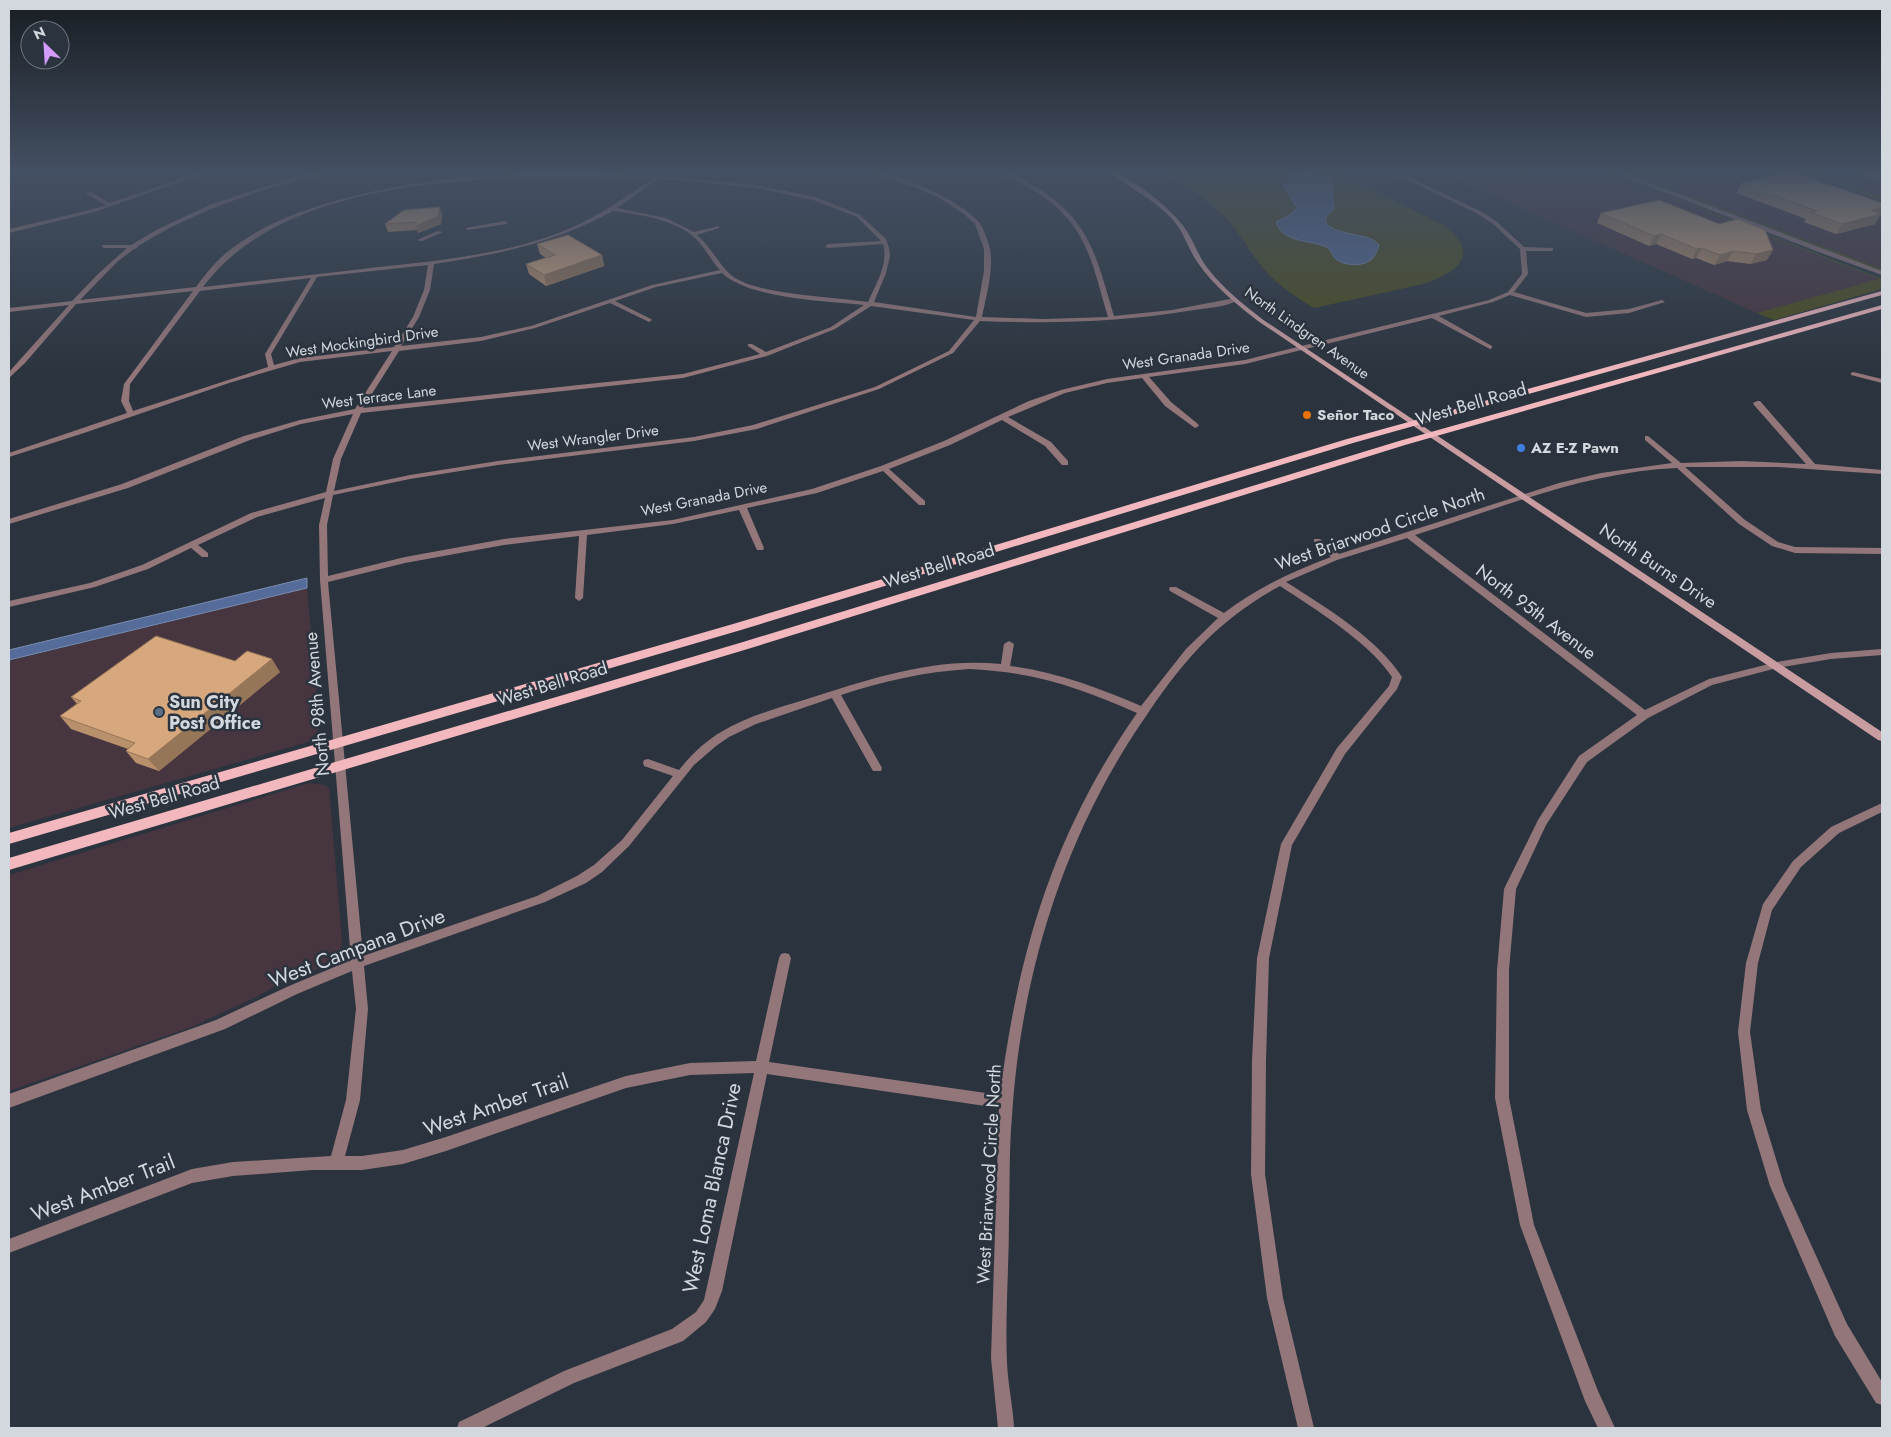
<svg xmlns="http://www.w3.org/2000/svg" width="1891" height="1437" font-family="Jost,sans-serif">
<rect width="100%" height="100%" fill="#2b343e"/>
<g fill="#47353f">
<polygon points="1441,172 1604,172 1880,279 1757,313"/>
<polygon points="1678,172 1774,172 1882,210 1882,269 1646,179"/>
<polygon points="1808,172 1882,172 1882,197 1814,174"/>
<polygon points="307,588 319,722 319,729 308,742 9,828 9,661"/>
<polygon points="309,783 325,785 329,788 342,940 340,953 335,960 326,966 287,980 252,999 189,1028 9,1091 9,875"/>
</g>
<g fill="#4b4d1e">
<path d="M1164,172H1338L1445,226C1483,255 1455,274 1423,284L1314,308C1296,297 1277,285 1263,268C1251,254 1243,238 1231,224C1213,203 1187,187 1164,172Z"/>
<polygon points="1604,172 1609,172 1882,279 1882,289 1774,320 1757,313 1879,279"/>
<polygon points="1634,172 1678,172 1647,179 1882,269 1882,271 1636,177 1632,174"/>
<polygon points="1800,172 1814,174 1882,197 1882,201"/>
</g>
<g fill="#556c9b" stroke="#7b8caf">
<path d="M1308,173L1329,179L1332,187L1334,209C1307,230 1355,234 1366,237C1372,239 1375,241 1379,245C1377,250 1376,255 1372,259C1364,267 1344,266 1336,259C1331,255 1332,250 1326,247C1309,239 1284,244 1276,222L1291,214L1297,208L1283,186L1294,174Z"/>
<polygon points="307,578 307,588 9,660 9,650"/>
</g>
<g fill="none" stroke-linecap="round" stroke-linejoin="round">
<polyline stroke="#7b8caf" stroke-width="2.5" points="1289,172 1293,176"/>
<g fill="#937679" fill-rule="evenodd">
<polygon points="19,172 31,172 9,177 9,175"/>
<polygon points="200,172 208,172 94,212 9,233 9,229 90,210 106,205 87,194 87,192 91,192 110,203"/>
<path d="M316,172H326C309,179 289,182 271,188C224,202 180,220 138,246L137,248L134,249L117,262L80,300L196,287C205,275 214,263 226,253C261,224 306,208 350,197C450,171 553,171 656,176L659,175L661,176L756,185L816,197L860,215L886,239L889,248L890,256L886,273L874,302L976,317L984,271V249L975,224L964,214L936,196L911,186L867,172C898,172 956,198 978,221C983,226 988,241 990,249C994,270 986,296 982,317L1044,319L1108,317C1092,264 1088,226 1038,193C1026,185 1013,180 1001,172C1014,172 1025,181 1036,187C1091,220 1097,260 1114,316L1172,310L1235,298L1238,300C1227,307 1207,308 1194,310C1122,322 1052,324 980,321L953,353L879,389L757,429L694,441L498,465L410,479L333,495L327,525L328,576L405,557L504,539L673,520L812,489L881,466L944,441L1029,401L1061,390L1107,379L1245,360L1489,300L1508,292L1522,274L1520,249L1492,223L1478,214L1391,172H1398L1482,212L1496,221L1524,247L1553,248V250L1551,251H1526L1528,274L1514,292L1586,313L1629,309L1662,300L1665,302L1629,313L1586,317L1510,295L1493,302L1439,316L1492,346V348L1490,349L1432,318L1245,364L1149,377L1171,402L1198,424L1199,426L1195,428L1165,406L1142,378L1107,383L1065,393L1008,417L1051,442L1068,461V465H1062L1045,446L1002,420L950,445L889,469L925,501V505H919L883,471L817,493L747,508L764,548L763,550H757L756,548L739,510L673,524L587,535L583,598L579,601L575,598L579,536L504,545L405,563L328,582L363,956L537,896L577,876L594,865L622,840L673,776L644,766L643,763L644,760L648,759L679,770C691,755 704,742 721,732C747,716 778,708 807,699C870,679 933,657 1001,664L1004,644L1009,641L1014,644L1010,666C1056,672 1099,688 1141,706L1186,649L1218,618L1170,591L1169,589L1170,587H1176L1224,613C1257,588 1293,571 1331,557L1314,543V539H1320L1339,554L1559,483L1601,473L1672,463L1645,440V436H1648L1681,463L1742,461L1806,464L1754,405L1753,403L1757,401H1760L1815,464L1882,470V474L1777,467H1685L1745,520L1778,542L1795,547L1882,548V554L1795,553L1772,546L1739,524L1677,468C1585,472 1501,508 1415,535L1645,710L1709,679L1777,662L1831,653L1882,649V655L1831,659L1777,668L1712,685L1648,718L1587,762L1546,825L1516,889L1509,970V1098L1534,1225L1598,1391L1615,1428H1598L1585,1401L1520,1225L1495,1098L1497,970L1504,889L1538,820L1579,756L1637,715L1407,538L1337,560L1286,582C1324,606 1378,639 1402,677L1397,689L1345,754L1292,845L1269,958L1266,1061L1265,1174L1283,1298L1314,1428H1298L1267,1298L1251,1174L1252,1061L1257,958L1281,844L1337,748L1389,686L1392,677C1369,642 1315,609 1280,586C1217,620 1181,663 1142,722C1063,838 1021,976 1012,1116C1009,1150 1010,1184 1009,1219C1009,1267 1005,1315 1007,1363C1008,1385 1013,1407 1014,1428H998L991,1358L999,1108L767,1074L722,1291L715,1309L706,1322L683,1341L574,1383L482,1428H457L459,1422L564,1371L672,1329L696,1312L704,1300L706,1291L754,1073L690,1075L626,1088L446,1151L403,1164L362,1170H312L233,1176L192,1183L9,1253V1239L192,1169L233,1162L331,1156L346,1100L356,1009L352,971L297,994L225,1029L9,1108V1094L216,1020L289,986L351,960L320,580L319,525L325,498L257,517L198,545L208,553V557H202L191,548L148,569L95,587L9,607V601L90,583L142,565L251,513L326,492L333,459L353,414L301,424L250,440L128,488L9,524V519L122,484L244,436L300,420L355,409L392,351L300,362L229,383L84,433L9,457V453L127,413L121,401L124,384L193,291L76,304L25,363L9,378V372L69,305L9,312V308L72,301L99,273L127,248H104L101,246L102,245H131L158,229L212,204L270,185ZM559,177L652,179C626,197 600,215 571,228C511,254 444,260 379,267C320,274 262,280 203,287C277,187 445,179 559,177ZM658,179L690,181L756,188L813,200L857,217L881,241L828,244L825,246L828,248L883,244C889,263 876,284 868,302C834,297 763,295 735,278C719,267 712,247 697,235L719,228V226L694,232L666,218L617,208ZM613,211C641,215 675,219 696,239C705,248 711,260 720,270L652,285L531,326L481,337L401,346L419,317L430,290L434,264C500,254 554,243 613,211ZM428,265L424,290L413,317L394,347L300,358L274,365L271,354L317,277ZM722,273C749,299 828,301 864,305L831,327L766,352L752,344H748V346L760,354L683,374L363,408L399,351L481,341L535,328L610,303L649,322L652,320L651,319L615,301L656,287ZM311,278L265,354L268,367L133,411L129,401L130,384L200,291ZM871,306L974,320L949,351L875,387L753,425L694,437L498,461L410,475L334,491L341,459L361,413L683,378L767,356L835,329ZM969,669C1034,672 1078,687 1137,713C1054,832 1018,951 1000,1095L769,1062L791,958L789,954L785,953L781,954L779,958L756,1061L690,1063L626,1076L446,1137L403,1150L362,1156H345L360,1100L368,1009L364,966L545,902L586,883L602,872L629,846L694,765L716,746L729,737L756,724L832,698L873,771H881L882,768L841,695C883,681 924,672 969,669Z"/>
<polygon points="1621,172 1627,172 1634,177 1882,271 1882,275 1824,254 1630,179"/>
<polygon points="505,221 508,223 507,224 468,230 465,228"/>
<polygon points="438,231 443,232 422,241 417,240"/>
<polygon points="1853,372 1882,379 1882,383 1851,375 1851,373"/>
<polygon points="1882,803 1882,812 1839,833 1801,867 1772,910 1758,963 1750,1032 1761,1110 1784,1185 1847,1324 1882,1382 1882,1405 1876,1403 1835,1336 1770,1186 1747,1110 1738,1032 1746,963 1763,904 1793,861 1831,827"/>
</g>
<path fill="#c89ca0" fill-rule="evenodd" d="M1108,172C1128,172 1172,210 1184,227C1194,240 1198,257 1209,270C1224,289 1243,304 1262,319L1882,732V741L1878,740L1258,321C1236,304 1214,286 1198,263C1188,249 1184,232 1173,220C1154,199 1130,188 1108,172Z"/>
<g fill="#f2b8be" fill-rule="evenodd">
<polygon points="1882,291 1882,295 1353,443 741,630 9,844 9,833 733,624 1347,439"/>
<polygon points="1882,305 1882,309 1405,445 751,648 9,870 9,858 743,642 1399,441"/>
</g>
</g>
<g fill="#b9906c">
<polygon points="1855,172 1882,172 1882,181"/>
<polygon points="1741,183 1879,217 1875,224 1836,234 1804,222 1806,219 1736,193"/>
<polygon points="1601,213 1719,224 1767,260 1750,264 1727,261 1714,265 1696,258 1692,259 1656,244 1649,246 1597,223"/>
<polygon points="442,214 441,224 418,233 417,230 388,232 385,224"/>
<polygon points="537,244 602,255 604,266 546,286 529,274 526,264 546,258 540,254"/>
<polygon points="235,661 280,672 159,771 136,763 126,751 128,749 71,729 60,716 77,704 71,697"/>
</g>
<g fill="#967658">
<polygon points="440,207 442,214 441,224 418,233 416,226"/>
<polygon points="1882,208 1882,216 1879,217 1875,224 1836,234 1842,224 1871,210"/>
<polygon points="1661,234 1656,244 1649,246 1654,236"/>
<polygon points="1702,248 1696,258 1692,259 1697,249"/>
<polygon points="1773,250 1767,260 1750,264 1756,254"/>
<polygon points="1733,251 1727,261 1714,265 1720,255"/>
<polygon points="602,255 604,266 546,286 544,275"/>
<polygon points="272,659 280,672 159,771 148,759"/>
</g>
<g fill="#d7a87e" stroke="#967658">
<polygon points="1791,172 1793,172 1882,203 1882,208 1871,210 1881,214 1842,224 1810,212 1817,211 1741,183"/>
<polygon points="1659,200 1719,224 1738,219 1765,230 1773,250 1756,254 1733,251 1720,255 1702,248 1697,249 1661,234 1654,236 1601,213"/>
<polygon points="440,207 438,216 416,226 416,222 385,224 404,210"/>
<polygon points="568,235 602,255 544,275 526,264 555,255 537,244"/>
<polygon points="156,636 235,661 247,651 272,659 148,759 126,751 135,743 60,716 81,701 71,697"/>
</g>
<linearGradient id="sky" x2="0" y2="1"><stop stop-color="#181d22"/><stop offset="0.46" stop-color="#445063"/><stop offset="1" stop-color="#445063" stop-opacity="0"/></linearGradient>
<rect width="1891" height="374" fill="url(#sky)"/>
<circle fill="#e8710a" stroke="#2b343e" stroke-width="2" cx="1307" cy="415" r="5"/>
<circle fill="#3f7fe0" stroke="#2b343e" stroke-width="2" cx="1521" cy="448" r="5"/>
<circle fill="#5c6f8a" stroke="#2b343e" stroke-width="2" cx="159" cy="712" r="5"/>
<g text-anchor="middle" dominant-baseline="central" stroke-width="5" stroke-linejoin="round" paint-order="stroke">
<g font-size="15" fill="#d3d8de" stroke="#2b343e">
<text transform="translate(1307 333) rotate(35)">North Lindgren Avenue</text>
<text transform="translate(362 342) rotate(-8)">West Mockingbird Drive</text>
<text transform="translate(1186 356) rotate(-8)">West Granada Drive</text>
<text transform="translate(379 397) rotate(-7)">West Terrace Lane</text>
<text transform="translate(593 438) rotate(-7)">West Wrangler Drive</text>
<text transform="translate(704 499) rotate(-11)">West Granada Drive</text>
</g>
<g font-size="15" font-weight="bold" fill="#d3d8de" stroke="#2b343e" text-anchor="start">
<text x="1317" y="415">Señor Taco</text>
<text x="1531" y="448">AZ E-Z Pawn</text>
</g>
<g font-size="18" fill="#d3d8de" stroke="#2b343e">
<text transform="translate(1471 404) rotate(-16)">West Bell Road</text>
<text transform="translate(1380 529) rotate(-19)">West Briarwood Circle North</text>
<text transform="translate(939 566) rotate(-17)">West Bell Road</text>
<text transform="translate(1658 566) rotate(34)">North Burns Drive</text>
<text transform="translate(1536 612) rotate(37)">North 95th Avenue</text>
<text transform="translate(552 684) rotate(-17)">West Bell Road</text>
<text transform="translate(317 704) rotate(-95)">North 98th Avenue</text>
<text transform="translate(164 798) rotate(-16)">West Bell Road</text>
<text transform="translate(989 1174) rotate(-87)">West Briarwood Circle North</text>
</g>
<g font-size="18" font-weight="bold" fill="#d3d8de" stroke="#2b343e" text-anchor="start">
<text x="169" y="702">Sun City<tspan x="169" dy="21">Post Office</tspan></text>
</g>
<g font-size="21" fill="#d3d8de" stroke="#2b343e">
<text transform="translate(357 948) rotate(-21)">West Campana Drive</text>
<text transform="translate(496 1105) rotate(-19)">West Amber Trail</text>
<text transform="translate(103 1188) rotate(-21)">West Amber Trail</text>
<text transform="translate(712 1188) rotate(-78)">West Loma Blanca Drive</text>
</g>
</g>
<rect width="1891" height="1437" fill="none" stroke="#d3d8de" stroke-width="20"/>
<g transform="translate(45 45) rotate(335)"><circle r="24" fill="#2b343e" stroke="#6e767e"/>
<path d="M0-4L9 19L0 12L-9 19Z" fill="#d39cfc"/>
<text y="-8" font-size="14" font-weight="bold" text-anchor="middle" fill="#d3d8de">N</text>
</g>
</svg>
